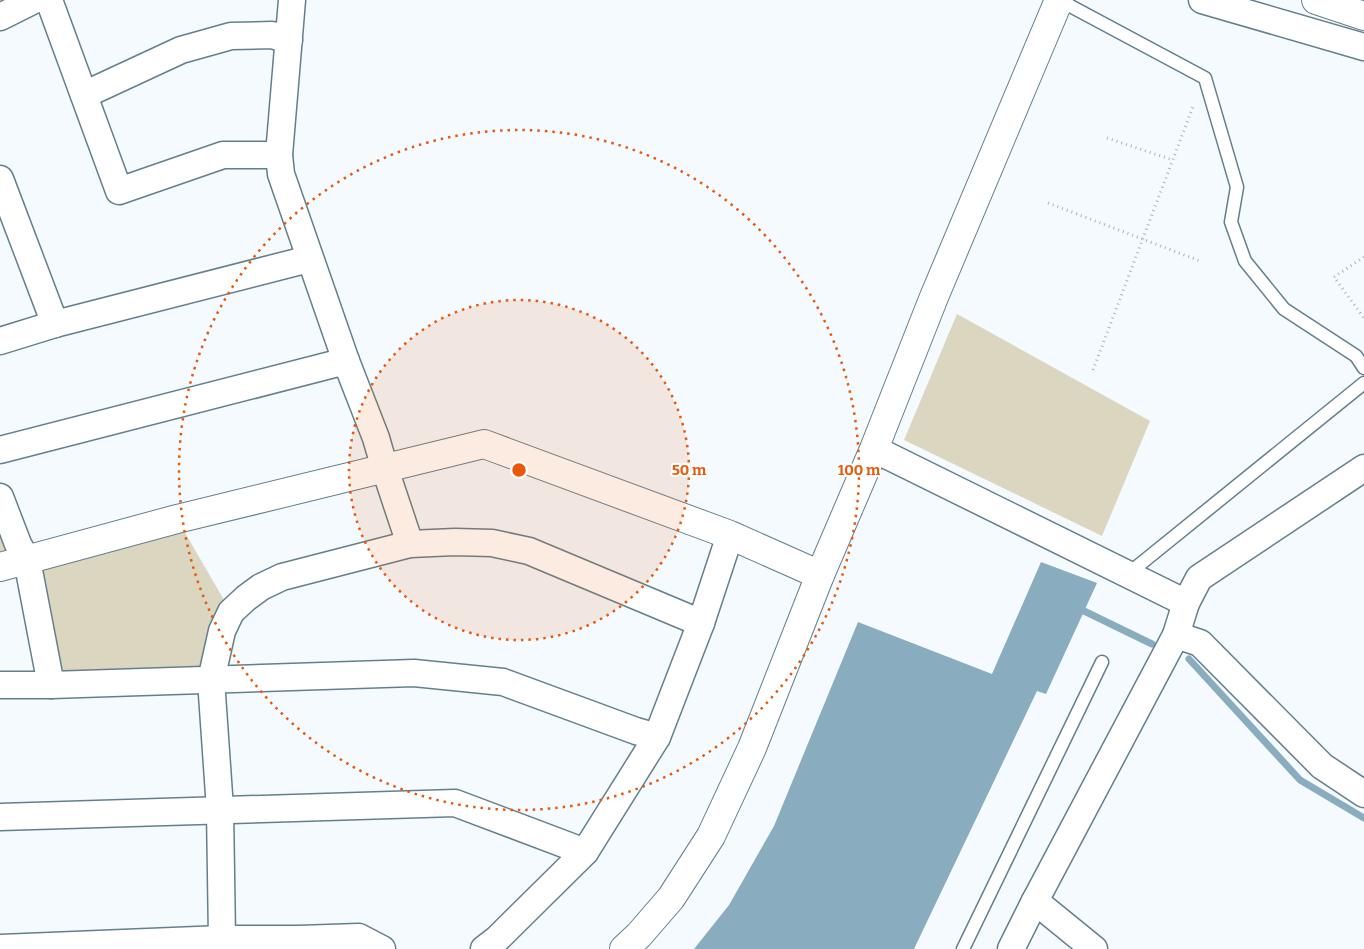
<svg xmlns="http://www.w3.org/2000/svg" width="1364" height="949" font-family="Bitter,serif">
<rect width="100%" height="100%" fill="#f4fafe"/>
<g fill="#dad6c0">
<polygon points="957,314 1150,421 1102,536 904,440"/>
<polygon points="0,495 28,560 177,519 231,612 211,680 51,685 28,560 0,567"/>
</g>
<polygon fill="#89adbf" points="1041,562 1097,583 1046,694 1037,691 914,949 694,949 729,905 774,826 858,622 992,674"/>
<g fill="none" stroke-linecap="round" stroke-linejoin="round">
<g stroke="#89adbf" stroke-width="7">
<polyline points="1084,611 1152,644"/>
<polyline points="1189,659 1300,780 1364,818"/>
</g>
<g stroke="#647f8c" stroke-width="15">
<g id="service">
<polyline points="1059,0 1205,78 1237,187 1231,222 1245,261 1284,309 1356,356 1364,368"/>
<polyline points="1128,574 1364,383"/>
<polyline points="963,949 1102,662"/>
</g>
</g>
<g stroke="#647f8c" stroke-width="29">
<g id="minor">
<polyline points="49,0 119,191 223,155 279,155"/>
<polyline points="292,0 279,155 281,174 346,361 376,438 385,469 410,544"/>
<polyline points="1202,0 1364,47"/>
<polyline points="0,17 34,0"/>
<polyline points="84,95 181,50 231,36 272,35 289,40"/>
<polyline points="0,179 55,324"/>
<polyline points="0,341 55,324 309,259"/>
<polyline points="874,449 1186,603"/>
<polyline points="0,450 346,361"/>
<polyline points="0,497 18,544 27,560 51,685"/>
<polyline points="1176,635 1200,643 1322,766 1364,794"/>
<polyline points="0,685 51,685 414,673 503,682 636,731 657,737"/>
<polyline points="0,817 455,803 585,852"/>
<polyline points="1035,901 1094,949"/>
<polyline points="222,939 220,809 211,680 222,631 231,612 246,598 261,587 282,577 410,544 455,542 492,543 529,551 701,623"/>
<polyline points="0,948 222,939 299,939 359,937 382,949"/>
<polyline points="484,949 497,939 585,852 657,737 701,623 730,535"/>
<polyline points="1011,949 1035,901 1176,635 1186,603 1199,578 1364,468"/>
</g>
</g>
<g stroke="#647f8c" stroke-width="30">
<g id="tertiary">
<polyline points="0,567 177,519 484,444 730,535 820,575"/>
<polyline points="624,949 639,935 671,898 711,836 752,748 820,575 874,449 934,297 1059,0"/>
</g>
</g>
<g stroke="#647f8c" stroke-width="30">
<polyline id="trunk" points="1316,0 1364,16"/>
</g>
<g stroke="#acb4b9" stroke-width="3" stroke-dasharray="1 4" stroke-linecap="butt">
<polyline points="1107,138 1173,160"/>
<polyline points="1048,203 1200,261"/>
<polyline points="1364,257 1334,277 1364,318"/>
<polyline points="1093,370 1194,104"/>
</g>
<use href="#service" stroke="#fff" stroke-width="12"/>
<use href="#minor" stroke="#fff" stroke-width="26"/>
<use href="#tertiary" stroke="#fff" stroke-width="28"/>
<use href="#trunk" stroke="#fff" stroke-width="28"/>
</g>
<circle cx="519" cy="470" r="170" fill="#e8590c" fill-opacity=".12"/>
<g fill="none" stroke="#e8590c" stroke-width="2.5" stroke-dasharray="2.5 5">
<circle cx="519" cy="470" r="170"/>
<circle cx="519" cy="470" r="340"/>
</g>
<circle cx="519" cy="470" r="8" fill="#e8590c" stroke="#fff" stroke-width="2.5"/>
<g font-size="15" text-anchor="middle" font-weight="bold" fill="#e8590c" stroke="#fff" stroke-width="4" stroke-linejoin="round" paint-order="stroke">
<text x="689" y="475">50 m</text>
<text x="859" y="475">100 m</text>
</g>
</svg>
